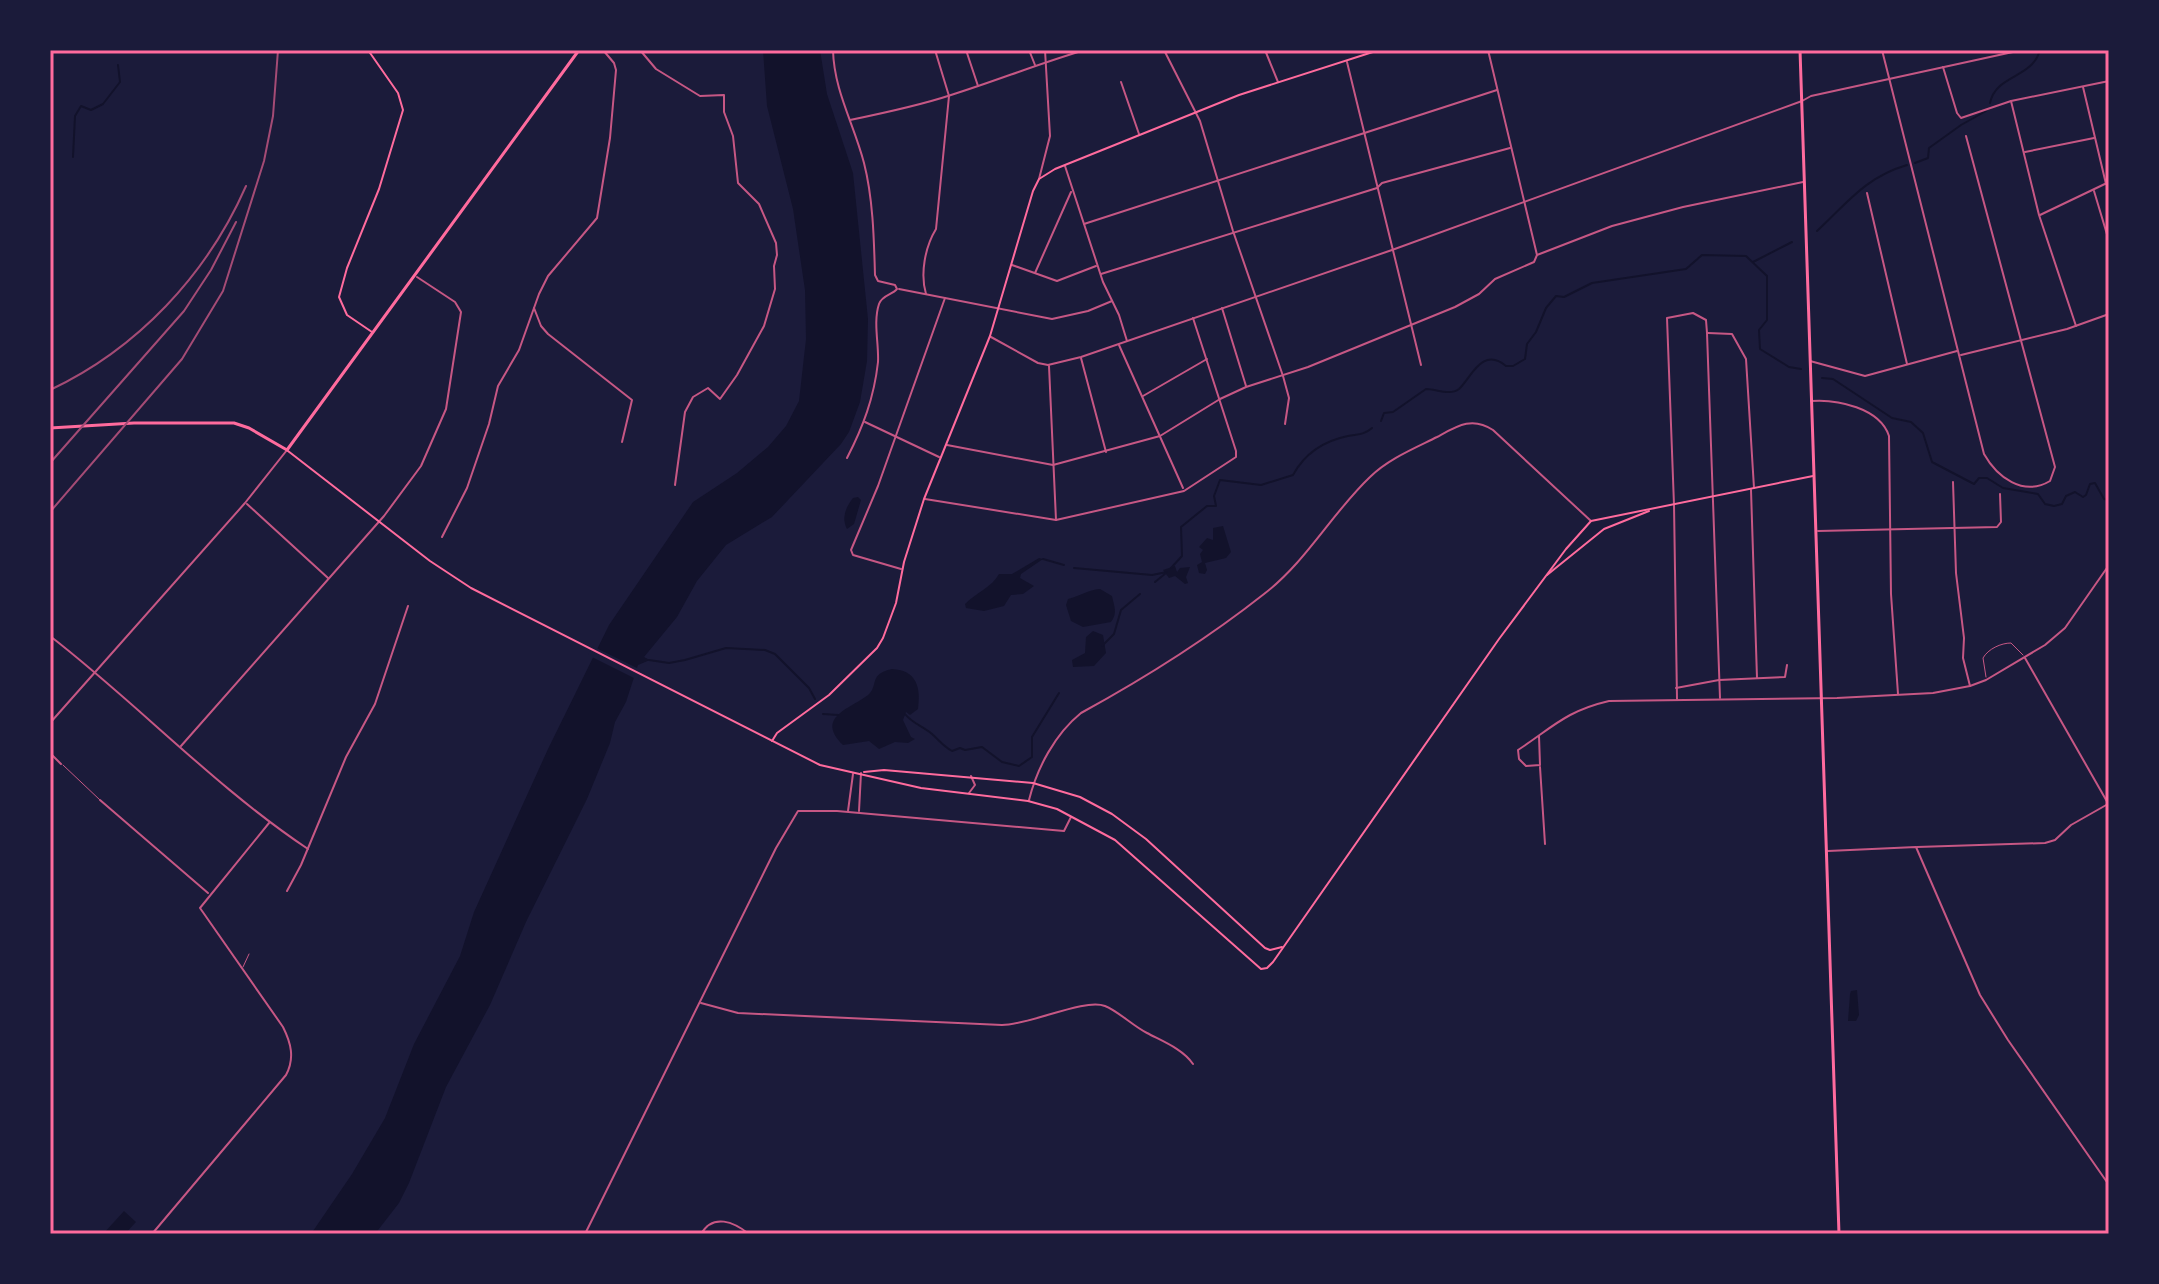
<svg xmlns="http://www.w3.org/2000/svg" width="2159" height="1284" font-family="Commissioner,sans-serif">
<rect width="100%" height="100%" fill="#1b1b3a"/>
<g fill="#12122b">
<polygon points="763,50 820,50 827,94 853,173 868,319 867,361 860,402 849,432 841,444 772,517 726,545 697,581 677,617 644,657 650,660 638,665 626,702 615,722 610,743 587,799 526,922 490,1005 446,1087 409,1183 399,1203 375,1234 311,1234 352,1174 385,1118 414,1044 460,956 474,912 548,749 609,625 693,502 737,473 768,447 786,426 799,401 806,339 805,290 793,209 767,106"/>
<path d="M858,497L861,500L854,524L847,529C841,518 846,507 853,498Z"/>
<polygon points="1223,526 1231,552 1226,558 1205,563 1207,570 1205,574 1199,573 1197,565 1202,562 1200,554 1203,550 1199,547 1207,538 1213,540 1213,528"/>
<path d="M1039,558L1043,559L1021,574L1020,578L1034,586L1023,594L1011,595L1004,606L984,611L966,608L965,604C976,593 992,587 999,574H1012Z"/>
<polygon points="1175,566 1177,572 1180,568 1190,567 1186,577 1188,583 1185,584 1175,576 1169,578 1163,570"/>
<path d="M1100,589L1112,596C1114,606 1118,613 1111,622L1083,627L1071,621L1066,605L1068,599C1080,596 1088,590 1100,589Z"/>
<polygon points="1093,631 1103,635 1106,653 1094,666 1073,667 1072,660 1085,653 1086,637"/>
<path d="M892,669C917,670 921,688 918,709L910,715L906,712L903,720L911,737L915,739L908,743L895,742L879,749L869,741L843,745C815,717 850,709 868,695C879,686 868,674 892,669Z"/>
<polygon points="1857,990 1859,1015 1856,1021 1848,1021 1850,994 1851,991"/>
<polygon points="124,1211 136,1222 125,1234 103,1234"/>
</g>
<polygon fill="#1b1b3a" points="592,646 641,670 638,680 588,655"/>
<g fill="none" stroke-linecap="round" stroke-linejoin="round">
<g stroke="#12122b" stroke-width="2">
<path d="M1990,103C1996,74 2032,79 2040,50"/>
<polyline points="73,157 75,116 81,106 91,110 103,104 120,82 118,65"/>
<polyline points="1915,163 1928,158 1929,148 1961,125 1986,111"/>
<path d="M1817,231C1848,202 1866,177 1907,165"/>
<polyline points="1753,262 1792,242"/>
<polyline points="1822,378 1833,379 1892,418 1911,422 1923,433 1932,462 1974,484 1979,478 1987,478 2003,488 2038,494 2045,504 2054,506 2062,504 2066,496 2075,492 2083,497 2086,495 2090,484 2095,483 2104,499 2109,500"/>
<path d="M1381,421L1384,413L1393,412L1426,389C1436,389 1450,396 1459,389C1471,378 1482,346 1506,366H1513L1525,359L1527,344L1536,332L1546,308L1556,296L1564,297L1592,283L1686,269L1702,255L1746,256L1767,276V320L1759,330L1760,349L1789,367L1801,369"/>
<polyline points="1043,559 1064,565"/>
<polyline points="1074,568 1152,575 1167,572"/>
<path d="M1171,568L1182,556L1181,527L1207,506H1216L1214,496L1220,480L1261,485L1293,475C1305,453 1323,441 1348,436C1358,434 1364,435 1372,428"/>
<polyline points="1155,582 1166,573"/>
<polyline points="1102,646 1114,634 1121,610 1140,594"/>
<polyline points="649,660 669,663 685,660 726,648 765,650 775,654 809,688 815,699"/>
<polyline points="823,714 838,715"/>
<path d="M905,714C913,724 923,726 932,734C939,740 943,746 952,751L960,748L965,750L982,747L1002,762L1019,766L1032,757V737L1059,693"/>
</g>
<g stroke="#c65784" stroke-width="1">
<path d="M1986,677L1983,658C1988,649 2001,643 2011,643L2023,655"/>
<polyline points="243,967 249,954"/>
</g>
<polyline stroke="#c65784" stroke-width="1" points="63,765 100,800"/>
<g stroke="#c65784" stroke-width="2">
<polyline points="640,50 656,69 700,96 724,95 724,112 733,136 738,183 759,204 776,243 777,255 774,266 775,289 764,326 737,375 720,399 708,388 693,397 685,412 675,485"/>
<path d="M833,50C834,91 854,124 864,163C873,198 874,239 875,275L878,281L895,285L897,289C892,295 882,295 879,304C873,322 879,344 878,362C874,398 863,427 847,458"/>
<polyline points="966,50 978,86"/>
<polyline points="1029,50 1035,65"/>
<polyline points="1164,50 1200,121 1233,231 1283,376 1289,398 1285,424"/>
<polyline points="1265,50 1278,82"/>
<polyline points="1488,50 1537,255"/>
<path d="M1882,50L1984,454C1997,477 2023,497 2050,481L2055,467L1966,136"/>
<polyline points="1347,62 1421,365"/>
<polyline points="1943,67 1957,113 1961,118 2011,101 2109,81"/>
<polyline points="1121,82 1139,134"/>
<polyline points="2083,87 2106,184"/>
<polyline points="2011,101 2039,215 2076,326"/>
<polyline points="2025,152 2094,138"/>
<polyline points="1065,166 1103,282 1119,315 1127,341"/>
<polyline points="2094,191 2109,241"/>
<polyline points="1867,193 1907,364"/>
<polyline points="2040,215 2109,182"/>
<polyline points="1084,224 1497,90"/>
<polyline points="1012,265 1057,281 1096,266"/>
<polyline points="1035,273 1071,192"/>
<polyline points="1101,274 1377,188 1382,183 1510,148"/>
<polyline points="899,289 1052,319 1088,311 1112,301"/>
<path d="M926,294C920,274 925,247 936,229L949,96L935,50"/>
<polyline points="534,308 541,326 548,334 632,400 622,442"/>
<polyline points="1222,308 1246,386"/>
<polyline points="1708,333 1732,334 1746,359 1754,488"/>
<polyline points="991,337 1038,363 1048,365 1081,357 1392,250 1802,101 1811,96 2022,50"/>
<polyline points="1119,345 1183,488"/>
<polyline points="1961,355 2067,329 2109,314"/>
<polyline points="1081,358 1106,452"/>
<polyline points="1810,361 1865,376 1957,351"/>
<polyline points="1049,366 1056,520"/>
<polyline points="1143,396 1207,359"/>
<path d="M1811,401C1837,399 1880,408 1889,436L1891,594L1898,694"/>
<polyline points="865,422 939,457"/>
<polyline points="947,445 1053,465 1160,436 1220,399 1246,387 1308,367 1455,307 1479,294 1495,279 1534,262 1537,255 1612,226 1683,207 1803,182"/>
<polyline points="1953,482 1956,573 1964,638 1963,658 1970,686"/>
<polyline points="1751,490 1757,678"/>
<polyline points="925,499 1056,520 1184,491 1236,457 1236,451 1193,318"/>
<polyline points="247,504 328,578"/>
<polyline points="1818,531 1997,527 2001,522 2000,494"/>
<polyline points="442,537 467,488 489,424 498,386 519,350 539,294 548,276 597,218 610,138 616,70 614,63 603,50"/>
<polyline points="901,569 853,555 851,550 878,486 945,298"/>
<path d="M50,636C138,704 215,787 308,849"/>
<polyline points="2025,658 2109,805"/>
<polyline points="1676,688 1719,680 1785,677 1787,665"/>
<polyline points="1677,699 1674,505 1667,318 1693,313 1706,320 1707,333 1720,698"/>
<polyline points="181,746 384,516 421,466 446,409 461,312 455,302 417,277"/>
<polyline points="50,753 61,764"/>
<polyline points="1540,767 1545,844"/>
<polyline points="969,793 975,785 971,776"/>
<polyline points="100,800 208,893"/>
<polyline points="848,811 853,774"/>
<polyline points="859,811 861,773"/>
<polyline points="1917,847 2045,843 2055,840 2071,825 2108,804"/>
<polyline points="287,891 301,865 346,757 375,704 408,606"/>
<path d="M701,1003L738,1013L1002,1025C1030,1025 1084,998 1105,1006C1118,1011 1133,1026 1147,1033C1162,1041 1183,1049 1193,1064"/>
<path d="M152,1234L286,1075C295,1058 291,1043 283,1027L200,908L269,823"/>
<polyline points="585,1234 776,848 798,811 837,811 1064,831 1071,817"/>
<path d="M701,1234C713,1213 734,1222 749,1234"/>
</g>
<g stroke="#c65784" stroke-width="2">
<path d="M850,120C884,113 918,106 951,95C996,81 1040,63 1085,50"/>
<polyline points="1039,179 1050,136 1045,50"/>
<polyline points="50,723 245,503 287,450"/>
<path d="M1539,736L1540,765L1526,766L1519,759L1518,750C1553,727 1566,711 1609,701L1837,698L1933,693L1970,686L1986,680L2045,645L2065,628L2109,565"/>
<path d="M1029,800C1037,768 1055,734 1081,713C1145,678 1207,639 1264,594C1306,562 1332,513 1370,477C1388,459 1415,448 1437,437C1457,426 1472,416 1493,430L1591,521"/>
<polyline points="1828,851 1916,847 1980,995 2008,1040 2109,1185"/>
</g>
<g stroke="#ff6b9d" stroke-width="2">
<polyline points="368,50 398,93 403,110 379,189 347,268 339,297 347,315 372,332"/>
<polyline points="288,451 430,561 471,588 820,765 921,788 1028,801 1057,809 1115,840 1261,969 1267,968 1273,962 1499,639 1566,549 1591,521 1813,476"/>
<polyline points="1547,575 1604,529 1649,511"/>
<polyline points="772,741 777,733 829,695 877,648 883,638 896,603 904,562 924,499 990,336 1033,191 1039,179 1055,169 1239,95 1379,50"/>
<polyline points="864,772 884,770 1033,783 1080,797 1112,814 1146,839 1265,948 1270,950 1282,947"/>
</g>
<g stroke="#ff6b9d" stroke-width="3">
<polyline points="1800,50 1839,1234"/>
<polyline points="50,428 134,423 234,423 249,428 287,450 579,50"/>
</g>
<g stroke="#a44b75" stroke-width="2">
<path d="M50,390C137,349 207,275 246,186"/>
<polyline points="50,463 184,311 211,270 236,222"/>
<polyline points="50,512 182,359 223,291 264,161 273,116 278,50"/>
</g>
</g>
<rect width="2159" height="1284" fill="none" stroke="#1b1b3a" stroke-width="104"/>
<rect x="52" y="52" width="2055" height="1180" fill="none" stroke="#ff6b9d" stroke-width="3"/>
</svg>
